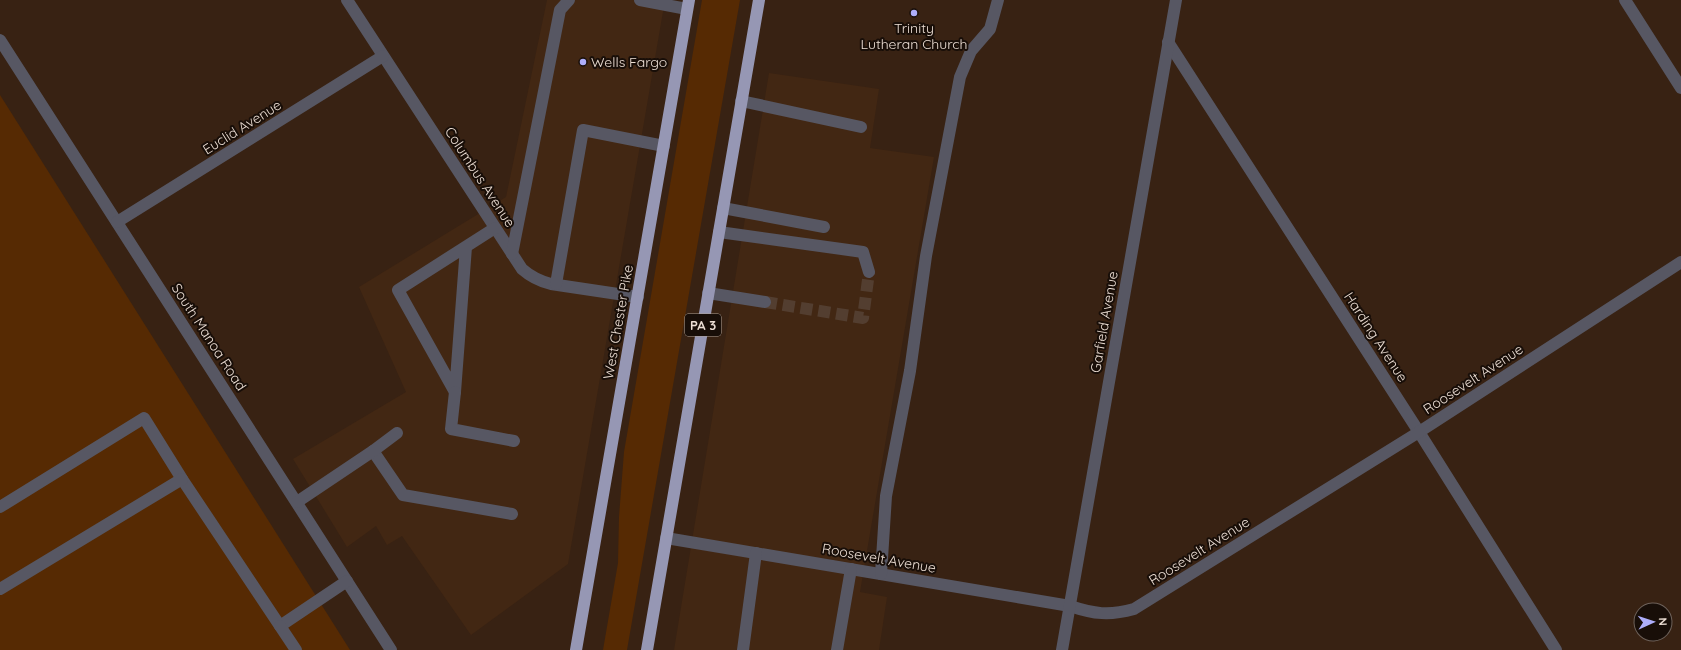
<svg xmlns="http://www.w3.org/2000/svg" width="1681" height="650" font-family="Quicksand,sans-serif">
<rect width="100%" height="100%" fill="#382213"/>
<g fill="#422713">
<polygon points="547,0 665,0 568,564 471,635 402,536 387,545 376,526 347,547 293,459 406,392 359,287 506,197"/>
<polygon points="769,73 879,89 870,148 934,157 860,592 887,597 879,650 674,650"/>
</g>
<g fill="#562a03">
<polygon points="702,0 740,0 627,650 603,650 618,563 619,517 624,452"/>
<polygon points="0,95 350,650 0,650"/>
</g>
<g fill="none" stroke-linecap="round" stroke-linejoin="round">
<polyline stroke="#533e30" stroke-width="12" stroke-dasharray="12 6" stroke-linecap="butt" points="765,302 863,318 869,272"/>
<g stroke="#575763" stroke-width="12">
<path d="M347,0L522,269C531,277 539,281 551,284L638,297"/>
<polyline points="640,0 687,9"/>
<polyline points="1625,0 1681,88"/>
<polyline points="0,40 391,650"/>
<polyline points="1168,42 1419,432 1556,650"/>
<polyline points="741,101 861,127"/>
<polyline points="723,208 824,227"/>
<polyline points="117,222 383,56"/>
<polyline points="719,232 863,252 869,272"/>
<polyline points="466,247 455,392 398,290 495,228"/>
<polyline points="512,254 560,10 569,0"/>
<polyline points="556,284 583,130 664,146"/>
<polyline points="708,293 765,302"/>
<polyline points="455,392 451,429 514,441"/>
<polyline points="373,451 403,495 512,514"/>
<polyline points="297,502 373,451 397,433"/>
<polyline points="0,507 144,418 182,479 280,626 347,581"/>
<path d="M666,538L1070,606C1094,614 1109,616 1134,609L1419,432L1681,262"/>
<polyline points="881,574 886,496 910,371 926,256 960,77 971,51 990,29 998,0"/>
<polyline points="0,589 182,479"/>
<polyline points="280,626 296,650"/>
<polyline points="743,650 756,553"/>
<polyline points="837,650 851,569"/>
<polyline points="1062,650 1176,0"/>
</g>
<g stroke="#9697b4" stroke-width="12">
<polyline points="576,650 689,0"/>
<polyline points="647,650 759,0"/>
</g>
</g>
<g fill="#aeaefa" stroke="#180e08" stroke-width="1.5">
<circle cx="914" cy="13" r="4"/>
<circle cx="583" cy="62" r="4"/>
</g>
<g text-anchor="middle" dominant-baseline="central" stroke-width="4" stroke-linejoin="round" paint-order="stroke">
<rect fill="#180e08" stroke="#aca097" stroke-width="1" x="685" y="314" width="36" height="22" rx="3"/>
<g font-size="13" font-weight="bold" fill="#ecded4">
<text x="703" y="325">PA 3</text>
</g>
<g font-size="14" fill="#ecded4" stroke="#180e08">
<text x="914" y="28">Trinity<tspan x="914" dy="16">Lutheran Church</tspan></text>
<text x="591" y="62" text-anchor="start">Wells Fargo</text>
</g>
<g font-size="14" fill="#ecded4" stroke="#180e08">
<text transform="translate(242 127) rotate(-32)">Euclid Avenue</text>
<text transform="translate(480 177) rotate(57)">Columbus Avenue</text>
<text transform="translate(618 322) rotate(-80)">West Chester Pike</text>
<text transform="translate(1104 322) rotate(-80)">Garfield Avenue</text>
<text transform="translate(209 337) rotate(57)">South Manoa Road</text>
<text transform="translate(1376 337) rotate(57)">Harding Avenue</text>
<text transform="translate(1473 379) rotate(-33)">Roosevelt Avenue</text>
<text transform="translate(1199 551) rotate(-32)">Roosevelt Avenue</text>
<text transform="translate(879 558) rotate(10)">Roosevelt Avenue</text>
</g>
</g>
<g transform="translate(1653 622) rotate(87)"><circle r="19" fill="#180e08" stroke="#6d615a"/>
<path d="M0-3L7 15L0 10L-7 15Z" fill="#aeaefa"/>
<text y="-6" font-size="11" font-weight="bold" text-anchor="middle" fill="#ecded4">N</text>
</g>
</svg>
